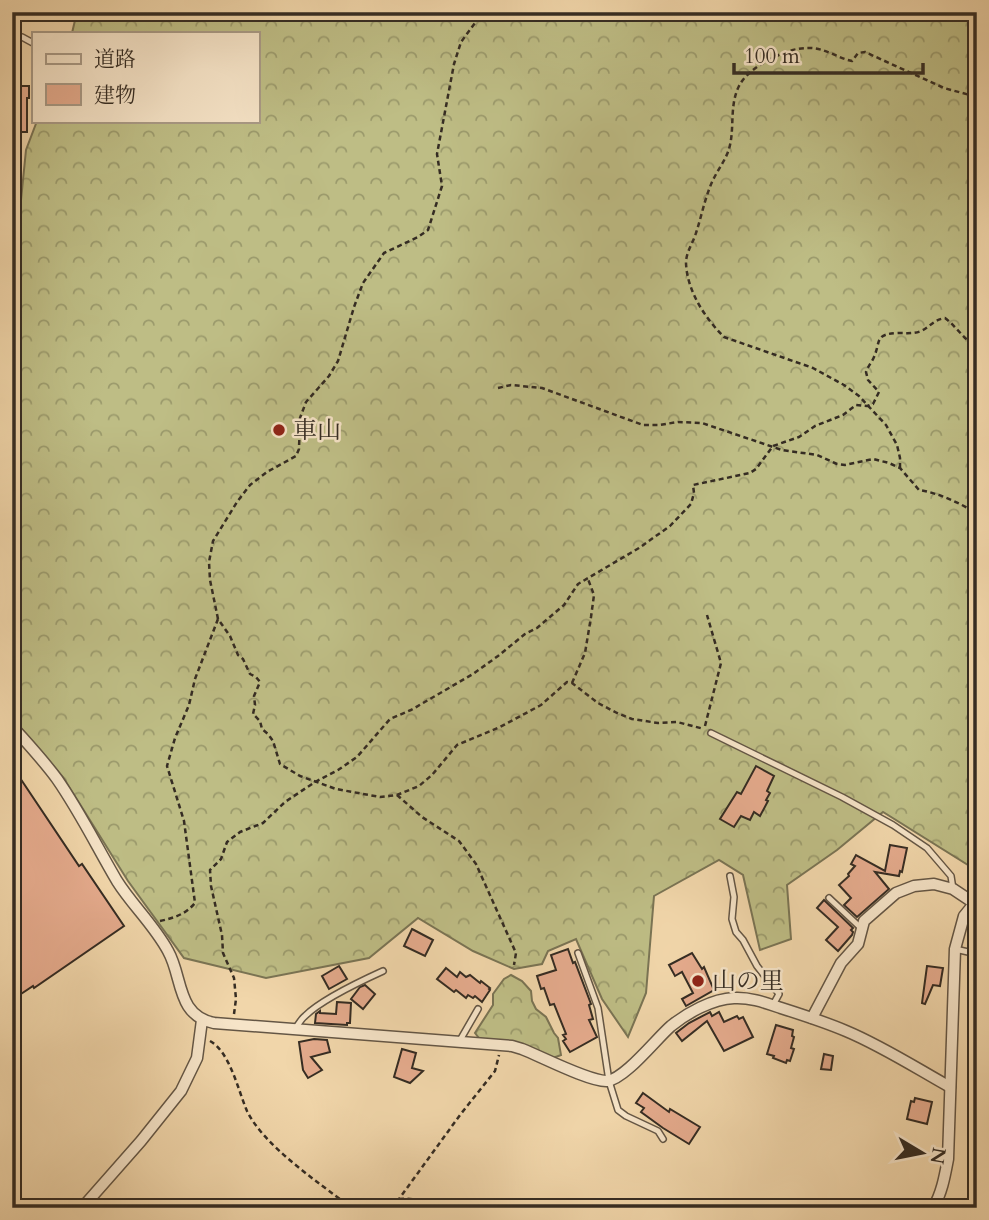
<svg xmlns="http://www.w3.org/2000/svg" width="989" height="1220" font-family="Cardo,'Noto Serif JP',serif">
<defs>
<pattern id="forest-crowns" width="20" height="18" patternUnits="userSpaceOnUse" patternTransform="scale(1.75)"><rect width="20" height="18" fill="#bebd85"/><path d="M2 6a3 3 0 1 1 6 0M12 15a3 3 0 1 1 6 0" fill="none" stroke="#9b9a6c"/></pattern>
</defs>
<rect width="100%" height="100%" fill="#f1d6aa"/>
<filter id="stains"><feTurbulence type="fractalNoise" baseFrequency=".00286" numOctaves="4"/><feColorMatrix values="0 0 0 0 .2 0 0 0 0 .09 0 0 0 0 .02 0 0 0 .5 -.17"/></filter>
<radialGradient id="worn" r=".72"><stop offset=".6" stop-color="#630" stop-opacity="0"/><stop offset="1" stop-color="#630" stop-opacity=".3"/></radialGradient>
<g fill="url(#forest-crowns)" stroke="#7a7454" stroke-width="2">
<polygon points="77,12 977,12 977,869 976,870 883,812 837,850 787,885 791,939 760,950 743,875 719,860 654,896 646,993 628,1037 602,999 576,939 548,951 542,964 514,969 473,951 418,918 369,958 266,978 184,958 128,881 63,777 12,718 12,423 20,415 12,320 12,290 26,150 37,121 257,121 257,33 72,33"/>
<polygon points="511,975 522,981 531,991 532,1001 536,1009 546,1017 554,1033 558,1038 561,1055 553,1058 479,1038 475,1033 493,1005 493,994 504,979"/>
</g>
<g fill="#e5ab8d" stroke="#352c23" stroke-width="2">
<polygon points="15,86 29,86 29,98 27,98 27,132 13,132 12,100 15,100"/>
<polygon points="12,766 79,866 82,864 124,926 34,988 33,986 12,1000"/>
<polygon points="756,766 774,776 767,791 770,793 766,800 768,801 760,816 754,812 750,820 741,816 734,827 720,819 737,792 741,794"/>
<polygon points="890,845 907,848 902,872 900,871 899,876 875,872 889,889 857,917 844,905 851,898 839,885 849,876 848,874 855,866 851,864 856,855 885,871"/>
<polygon points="824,900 853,928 851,930 853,932 852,935 838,951 826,940 838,927 817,908"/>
<polygon points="412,929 433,940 425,956 404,946"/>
<polygon points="568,949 573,963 575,962 591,1004 589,1005 593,1019 589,1020 597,1037 570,1052 563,1041 566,1039 563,1035 566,1034 554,1004 550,1005 544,988 541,989 537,976 556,970 551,955"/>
<polygon points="692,953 702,969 704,967 714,990 686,1006 682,999 693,993 682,972 675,976 669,965"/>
<polygon points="339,966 347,979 329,989 322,976"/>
<polygon points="927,966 943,968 940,986 933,985 925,1004 922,1003"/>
<polygon points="446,968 457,977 460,972 466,977 470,975 480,983 481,981 490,988 489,989 490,990 482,1002 475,996 473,998 468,995 466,998 456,990 454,992 437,979"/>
<polygon points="365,985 375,994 363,1009 351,999 360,987"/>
<polygon points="337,1002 351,1003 350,1023 347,1023 347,1025 315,1023 316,1014 320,1011 320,1013 336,1014"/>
<polygon points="710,1012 712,1016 719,1012 724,1022 737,1016 739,1019 743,1017 753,1037 724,1051 707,1021 682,1041 676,1033 689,1023"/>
<polygon points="776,1025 793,1030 792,1036 794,1037 791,1048 794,1049 790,1061 787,1060 786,1063 773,1058 774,1056 767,1054"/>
<polygon points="314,1039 327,1040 330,1052 311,1057 322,1070 308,1078 303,1070 299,1042"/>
<polygon points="402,1049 416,1053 412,1068 423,1071 410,1083 394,1077"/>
<polygon points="824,1054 833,1056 831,1070 821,1069"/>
<polygon points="643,1093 669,1112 670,1109 700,1127 689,1144 663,1128 641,1112 644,1108 636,1103"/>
<polygon points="915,1098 932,1102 927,1124 907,1119 911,1101 914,1102"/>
</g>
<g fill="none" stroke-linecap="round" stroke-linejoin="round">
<g stroke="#645645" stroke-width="8">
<g id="lane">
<polyline points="12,36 22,37 33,43"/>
<polyline points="711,733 842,797 893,825 927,848 951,876 953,889"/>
<polyline points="730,876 734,897 732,919 736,932 743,940 757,966 779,994 773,1005"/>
<polyline points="829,898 862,929"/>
<polyline points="955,949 977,954"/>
<polyline points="578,953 598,1008 609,1081 618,1110 626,1116 658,1131 663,1139"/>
<path d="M295,1029C298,1025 301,1019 305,1016C322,999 361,981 383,971"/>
<polyline points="459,1042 478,1009"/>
</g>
</g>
<g stroke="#645645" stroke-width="13">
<g id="street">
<path d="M12,726C27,743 44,761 57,779C80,812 97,847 117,881C132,905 154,925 168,951C183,977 176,1015 214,1023L512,1046L522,1049C540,1056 590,1082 607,1081C625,1079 656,1039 671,1026C687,1013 712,999 734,998C750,997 766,1003 781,1008C803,1015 825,1022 846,1031C882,1046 916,1068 950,1087"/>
<polyline points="812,1018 841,963 858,944 864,921 896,893 914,886 934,884 953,889 974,903"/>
<polyline points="82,1208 141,1141 181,1091 197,1058 202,1020"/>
<path d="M933,1208C942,1193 945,1175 948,1159L955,949L964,916L977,900"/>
</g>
</g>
<g stroke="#352c23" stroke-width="2.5" stroke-dasharray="5 3.5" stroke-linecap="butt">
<path d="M498,388L511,385L542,388L643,425H659L678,422L702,423L782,450L817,455L837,464L845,465L873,459L889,463L900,468L919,490C939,493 959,503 977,513"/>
<path d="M900,468V458L897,445L886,425L859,396L844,385L813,368L724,337C705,318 687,291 686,263C686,252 693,243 696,233C701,218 704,202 710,187C715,173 725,162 729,149C735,129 729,106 739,86C743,78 750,72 757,67C775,55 801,43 822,50C832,53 842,59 852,61L858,53L865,52L944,88L977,97"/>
<polyline points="218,619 210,580 209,562 213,541 237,502 250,485 267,472 296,456 299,449 300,418 306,402 329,376 338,361 354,307 363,283 384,253 418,237 428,230 442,186 437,154 454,64 461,42 483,12"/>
<polyline points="572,683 585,653 591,617 594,595 588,579"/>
<polyline points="705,726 721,663 707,615"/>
<polyline points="397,795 422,817 459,841 476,864 516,953 514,965"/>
<path d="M160,921C174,918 186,914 195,903L184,821L167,766L175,738L189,705L195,679L218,619L230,636L238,655L243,659L250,674L256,677L260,682L254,696L255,705L253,714L260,721L262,729L268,734L273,741L280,764L300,776L336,789L380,797L397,795L419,786L432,775L457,745L500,727L541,705L567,682L572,683L598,703L617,713L632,719L658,723L677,722L704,729"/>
<path d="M234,1014L236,999L234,978L223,953L222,935L211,886L210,870L221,859L227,842L240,832L263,823L285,802L315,782L338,770L357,757L390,719L411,710L473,674L498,656L525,634L537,628L564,605L578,584L639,548L670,526L691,504L694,493L693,485L750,473L756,469L773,446L799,437L815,426L843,415L856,405L867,406L873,404L879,392L868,380L866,372C868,366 872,362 874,357C881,341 874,334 898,333C906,333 914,334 921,331C930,327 933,320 945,318C957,327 964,340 977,347"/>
<path d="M210,1041C230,1052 238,1090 247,1111C264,1146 318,1182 349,1206L354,1208"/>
<path d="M399,1199C410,1198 420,1199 427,1208"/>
<polyline points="381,1208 386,1207 399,1199 460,1115 495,1071 499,1055"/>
</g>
<use href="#lane" stroke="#f6e4c8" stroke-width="5"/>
<use href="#street" stroke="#f6e4c8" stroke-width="10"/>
</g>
<g fill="#8f2418" stroke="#f6e4c8" stroke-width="2.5">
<circle cx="279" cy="430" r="7"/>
<circle cx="698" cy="981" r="7"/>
</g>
<g text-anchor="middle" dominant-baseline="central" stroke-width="5" stroke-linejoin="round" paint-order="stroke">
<g font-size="24" fill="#352c23" stroke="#f6e4c8" text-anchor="start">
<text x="293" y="430">車山</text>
<text x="712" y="981">山の里</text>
</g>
</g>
<rect width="989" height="1220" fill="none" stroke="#f1d6aa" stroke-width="42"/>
<rect x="14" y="14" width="961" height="1192" fill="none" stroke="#352c23" stroke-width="3.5"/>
<rect x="21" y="21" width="947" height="1178" fill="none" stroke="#352c23" stroke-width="2"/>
<rect x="32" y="32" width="228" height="91" fill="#f6e4c8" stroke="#a99a86" stroke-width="2"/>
<rect x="46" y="54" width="35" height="10" fill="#f6e4c8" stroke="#a99a86" stroke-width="2"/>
<text x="94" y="66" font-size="21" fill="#352c23">道路</text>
<rect x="46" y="84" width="35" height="21" fill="#e5ab8d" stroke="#a99a86" stroke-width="2"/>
<text x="94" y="102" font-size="21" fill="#352c23">建物</text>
<g transform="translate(922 1153) rotate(100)" stroke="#f6e4c8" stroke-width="5" paint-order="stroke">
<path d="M0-5L12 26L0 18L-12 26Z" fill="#352c23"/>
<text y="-10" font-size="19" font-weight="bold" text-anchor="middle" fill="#352c23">N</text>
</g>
<path d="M734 63v10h189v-10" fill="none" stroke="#352c23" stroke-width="3.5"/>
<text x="744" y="63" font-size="21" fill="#352c23" stroke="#f6e4c8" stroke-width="5" paint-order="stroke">100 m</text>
<rect width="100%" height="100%" filter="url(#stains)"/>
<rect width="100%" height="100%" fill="url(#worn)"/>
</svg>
